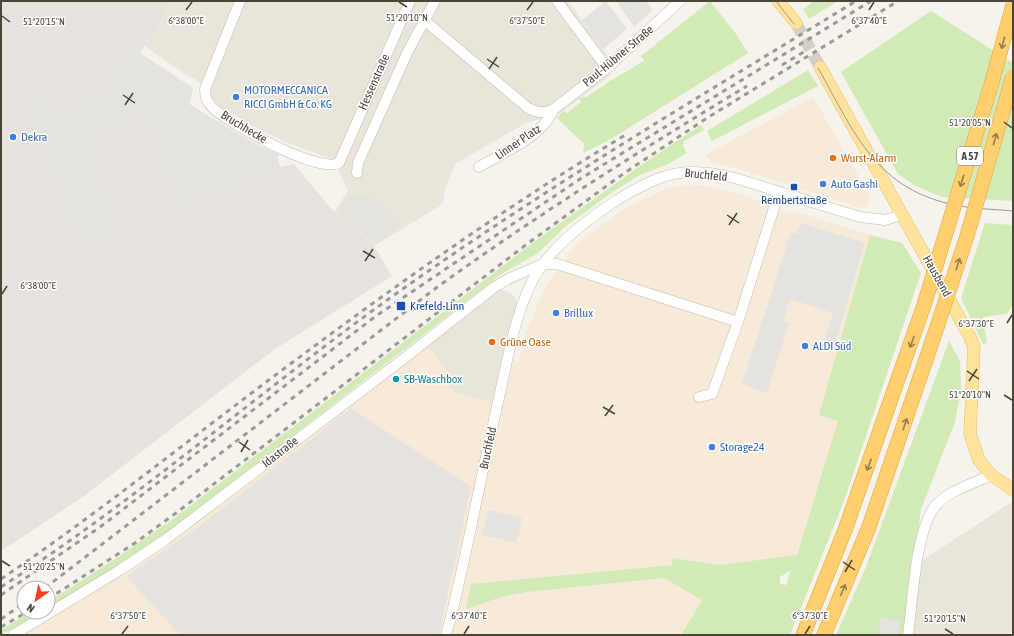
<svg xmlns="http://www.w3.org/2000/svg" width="1014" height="636" font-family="'Asap Condensed',sans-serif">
<rect width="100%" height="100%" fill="#f6f3ec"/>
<g fill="#eae5da">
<polygon points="170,1 568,1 608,56 611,75 559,114 526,123 455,164 445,189 443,204 374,246 334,212 348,191 334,160 285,142 249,124 220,106 195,78 189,77 145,46 167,12"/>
<polygon points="503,290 510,292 515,297 517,303 492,402 455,393 447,385 452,377 426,345 497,291"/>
<polygon points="1013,501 1013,635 904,635 912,567"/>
</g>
<g fill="#f7ead8">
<polygon points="813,97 869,194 869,205 861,208 736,168 713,163 705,155"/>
<polygon points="701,185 748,196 783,213 796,212 870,235 819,415 839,421 797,555 720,565 674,558 672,565 472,584 501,597 527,592 664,578 703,600 681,635 22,635 122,575 168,543 426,345 453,377 447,385 455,393 492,402 502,357 518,361 527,330 545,287 577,243 624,209 669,187"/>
</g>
<g fill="#e6e2dd">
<polygon points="1,1 170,1 167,12 140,53 193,88 189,104 250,141 279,155 277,158 280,167 294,164 334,212 374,246 392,276 275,349 84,496 1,551"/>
<polygon points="351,408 471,487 439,635 180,635 126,576 197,528"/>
</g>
<g fill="#d2eab5" fill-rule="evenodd">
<polygon points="710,1 736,34 748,53 611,139 583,153 584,144 557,118 563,111 567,113 581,102 579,99 584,96 585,98 610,81 644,61 641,56"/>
<polygon points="815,1 838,1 809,19 803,9"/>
<polygon points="931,11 1013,63 1013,201 942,197 916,186 898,174 841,72"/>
<polygon points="808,70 818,86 712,141 707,131"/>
<polygon points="701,125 704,130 684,141 683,146 687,153 668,164 638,176 614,191 566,226 538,253 503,273 177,525 118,566 48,609 48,602 115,559 173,519 534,242 640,166"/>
<polygon points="985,223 1013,225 1013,304 1007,314 983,317 987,343 983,344 961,298"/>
<path d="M870,235L902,243L921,273L844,501L790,635H681L702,600L664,578L527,592L501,597L466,609L471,584L672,565L673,558L720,565L797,555L838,421L819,415ZM791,570L786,585L780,584V577Z"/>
<polygon points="949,341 960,361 961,389 955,422 921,509 904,635 836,635 866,567"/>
<polygon points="31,612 42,612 1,635 1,630"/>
</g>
<g fill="#e5e3e0">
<polygon points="606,1 627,29 603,49 582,20"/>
<polygon points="618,1 646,1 653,10 634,27 617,2"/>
<polygon points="140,53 193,88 189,104 250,141 279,155 277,158 280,167 294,164 178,208 144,115 85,139 119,230 78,244 27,94 50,86 61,120 70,116 66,103 120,84 114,64"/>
<polygon points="366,195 401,226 382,238 372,240 338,211 348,196"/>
<polygon points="801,223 865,243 834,347 823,344 833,313 790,299 783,321 789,323 767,393 742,384 791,232 797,234"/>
<polygon points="488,510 522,518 516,543 482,535"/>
<polygon points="881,618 900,620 898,635 878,635"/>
</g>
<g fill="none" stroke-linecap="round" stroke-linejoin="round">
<polyline stroke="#d4d0c8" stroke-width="12" stroke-dasharray="12 6" stroke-linecap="butt" points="796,23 820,67"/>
<g stroke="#c2bbae" stroke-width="11">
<g id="minor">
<path d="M240,1L205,89C205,96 206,101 211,106C226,123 319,174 339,163L410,1"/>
<polyline points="557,1 607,68"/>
<path d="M424,20L528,108C538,113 543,114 554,109L607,68L680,1"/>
<path d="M479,167C504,152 542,137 554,109"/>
<polyline points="357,173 358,163 407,53 435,1"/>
<polyline points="699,397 712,394 738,322 779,192"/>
<polyline points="13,635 120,570 165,540 402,360 493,288 508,279 543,264 557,264 738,322"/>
<path d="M446,635C456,600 463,564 471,528C480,483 490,438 500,393C509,353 518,297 543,264C562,239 591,217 617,200C661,173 684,165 735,178L860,217L885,220L902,215"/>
<path d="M908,635C913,601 915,528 937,504C952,489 973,484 991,475"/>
</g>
</g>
<g stroke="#e6c16a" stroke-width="13">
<g id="major">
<polyline points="778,1 796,23"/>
<polyline points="820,67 970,337 974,347 970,434 979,460 991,475 1013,490"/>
</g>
</g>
<g stroke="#e0a43c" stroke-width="15">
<g id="highway">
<polyline points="803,635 845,530 924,305"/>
<polyline points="824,635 869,527 937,327"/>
</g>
</g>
<use href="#minor" stroke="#fff" stroke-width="10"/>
<use href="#major" stroke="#ffe39c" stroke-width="12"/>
<use href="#highway" stroke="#ffcf6e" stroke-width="14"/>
<g stroke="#9a9a9a" stroke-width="1">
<polyline points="776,1 794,24"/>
<path d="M818,68C853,129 873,186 950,204C971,209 992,209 1013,211"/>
</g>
<g stroke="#9a9a9a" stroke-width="3" stroke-dasharray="5 5" stroke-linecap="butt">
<polyline points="782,65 807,50"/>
<path d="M1,579C87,521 167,457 249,395C371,303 495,213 627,134"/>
<path d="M1,587C137,500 259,392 390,298C540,191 699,97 856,1"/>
<path d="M45,588L436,288C537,215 641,150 747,86"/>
<polyline points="1,595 100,527 376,316 456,262 580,179 871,1"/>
<polyline points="48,599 135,543 176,513 527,244 623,174 707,118 898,1"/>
<polyline points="1,619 24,603"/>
<polyline points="1,627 27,612"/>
</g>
<g stroke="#e0a43c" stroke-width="15" stroke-linecap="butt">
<g id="highway-bridge">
<polyline points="924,305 992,82 1013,5"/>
<polyline points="937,327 967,236 1013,76"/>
</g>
</g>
<use href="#highway-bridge" stroke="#ffcf6e" stroke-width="14"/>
</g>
<defs><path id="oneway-shaft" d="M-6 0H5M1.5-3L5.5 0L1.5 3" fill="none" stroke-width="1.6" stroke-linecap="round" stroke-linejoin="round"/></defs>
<g stroke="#937c4e">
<use href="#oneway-shaft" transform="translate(1003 43) rotate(105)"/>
<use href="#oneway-shaft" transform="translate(995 139) rotate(-74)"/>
<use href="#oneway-shaft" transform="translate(962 181) rotate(107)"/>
<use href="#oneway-shaft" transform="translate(958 264) rotate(-72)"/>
<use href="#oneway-shaft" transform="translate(912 342) rotate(109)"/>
<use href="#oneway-shaft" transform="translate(905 424) rotate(-71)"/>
<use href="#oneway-shaft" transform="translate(869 465) rotate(110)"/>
<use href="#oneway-shaft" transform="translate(843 590) rotate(-67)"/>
</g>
<path fill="none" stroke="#4b4439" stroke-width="1.5" d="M399,2L407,7M186,10L192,2M527,10L533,2M869,10L874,2M2,16L10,22M487,59L499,67M489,69L497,57M123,95L135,103M125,105L133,93M1004,122L1012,128M727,215L739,223M729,225L737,213M363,251L375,258M365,261L373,249M2,294L7,286M1007,323L1012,315M967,371L979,379M969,381L977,369M1004,395L1012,400M603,407L615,414M605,416L613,405M239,442L250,450M241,452L248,440M2,561L10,566M843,562L855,570M845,572L852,560M945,629L953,634M122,634L128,626M464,634L469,626M805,634L810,626"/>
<g fill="#3f7fe0" stroke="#fff" stroke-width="1.5">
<circle cx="236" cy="97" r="4"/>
<circle cx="13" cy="137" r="4"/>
<circle cx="823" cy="184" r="4"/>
<circle cx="556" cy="313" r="4"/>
<circle cx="805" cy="346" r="4"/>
<circle cx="712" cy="447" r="4"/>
</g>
<g fill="#e8710a" stroke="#fff" stroke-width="1.5">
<circle cx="833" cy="158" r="4"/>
<circle cx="492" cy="342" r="4"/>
</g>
<g fill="#1a4fb4" stroke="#fff" stroke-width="1.5">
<rect x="790" y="183" width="8" height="8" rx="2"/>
<rect x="396" y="301" width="10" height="10" rx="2"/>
</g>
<circle fill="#0f9aa8" stroke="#fff" stroke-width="1.5" cx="396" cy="379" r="4"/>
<g text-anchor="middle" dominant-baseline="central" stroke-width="3" stroke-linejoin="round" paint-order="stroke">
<rect fill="#fff" stroke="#817c74" stroke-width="1" x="957" y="147" width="26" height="18" rx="3"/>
<g font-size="11" font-weight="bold" fill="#4b4439">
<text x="970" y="156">A 57</text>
</g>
<g font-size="12" fill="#4b4439" stroke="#fff">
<text transform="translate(618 56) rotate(-40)">Paul-Hübner-Straße</text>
<text transform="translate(374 82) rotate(-66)">Hessenstraße</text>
<text transform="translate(244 127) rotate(31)">Bruchhecke</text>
<text transform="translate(518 142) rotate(-34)">Linner Platz</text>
<text transform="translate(706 175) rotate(6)">Bruchfeld</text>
<text transform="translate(937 276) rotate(61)">Hausbend</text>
<text transform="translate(488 448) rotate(-78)">Bruchfeld</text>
<text transform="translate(280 452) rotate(-38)">Idastraße</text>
</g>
<g font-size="12" fill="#366cbe" stroke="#fff" text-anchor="start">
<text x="244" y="90">MOTORMECCANICA<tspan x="244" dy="14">RICCI GmbH &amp; Co. KG</tspan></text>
<text x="21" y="137">Dekra</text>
<text x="831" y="184">Auto Gashi</text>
<text x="564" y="313">Brillux</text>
<text x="813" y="346">ALDI Süd</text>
<text x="720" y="447">Storage24</text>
</g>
<g font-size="12" fill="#c56008" stroke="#fff" text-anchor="start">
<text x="841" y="158">Wurst-Alarm</text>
<text x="500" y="342">Grüne Oase</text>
</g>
<g font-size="12" fill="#164399" stroke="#fff">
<text x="794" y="200">Rembertstraße</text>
<text x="410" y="306" text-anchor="start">Krefeld-Linn</text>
</g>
<g font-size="12" fill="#0d838f" stroke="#fff" text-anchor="start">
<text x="404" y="379">SB-Waschbox</text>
</g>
</g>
<g font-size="10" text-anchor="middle" fill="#4b4439" stroke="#fff" stroke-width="3" stroke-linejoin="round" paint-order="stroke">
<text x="407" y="21">51°20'10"N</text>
<text x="186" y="24">6°38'00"E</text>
<text x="527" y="24">6°37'50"E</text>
<text x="869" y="24">6°37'40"E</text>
<text x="44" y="25">51°20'15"N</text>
<text x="970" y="126">51°20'05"N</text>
<text x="38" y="289">6°38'00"E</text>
<text x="976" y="327">6°37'30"E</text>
<text x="970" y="398">51°20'10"N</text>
<text x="44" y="570">51°20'25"N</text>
<text x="128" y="619">6°37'50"E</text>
<text x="469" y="619">6°37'40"E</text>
<text x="810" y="619">6°37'30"E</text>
<text x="945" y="622">51°20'15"N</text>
</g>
<rect width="1014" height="636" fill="none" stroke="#4b4439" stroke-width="4"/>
<g transform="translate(36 600) rotate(213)"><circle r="19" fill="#ffffff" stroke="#b7b4b0"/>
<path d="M0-3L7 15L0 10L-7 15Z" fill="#fc3f1d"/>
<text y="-6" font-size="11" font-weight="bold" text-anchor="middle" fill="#4b4439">N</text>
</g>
</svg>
